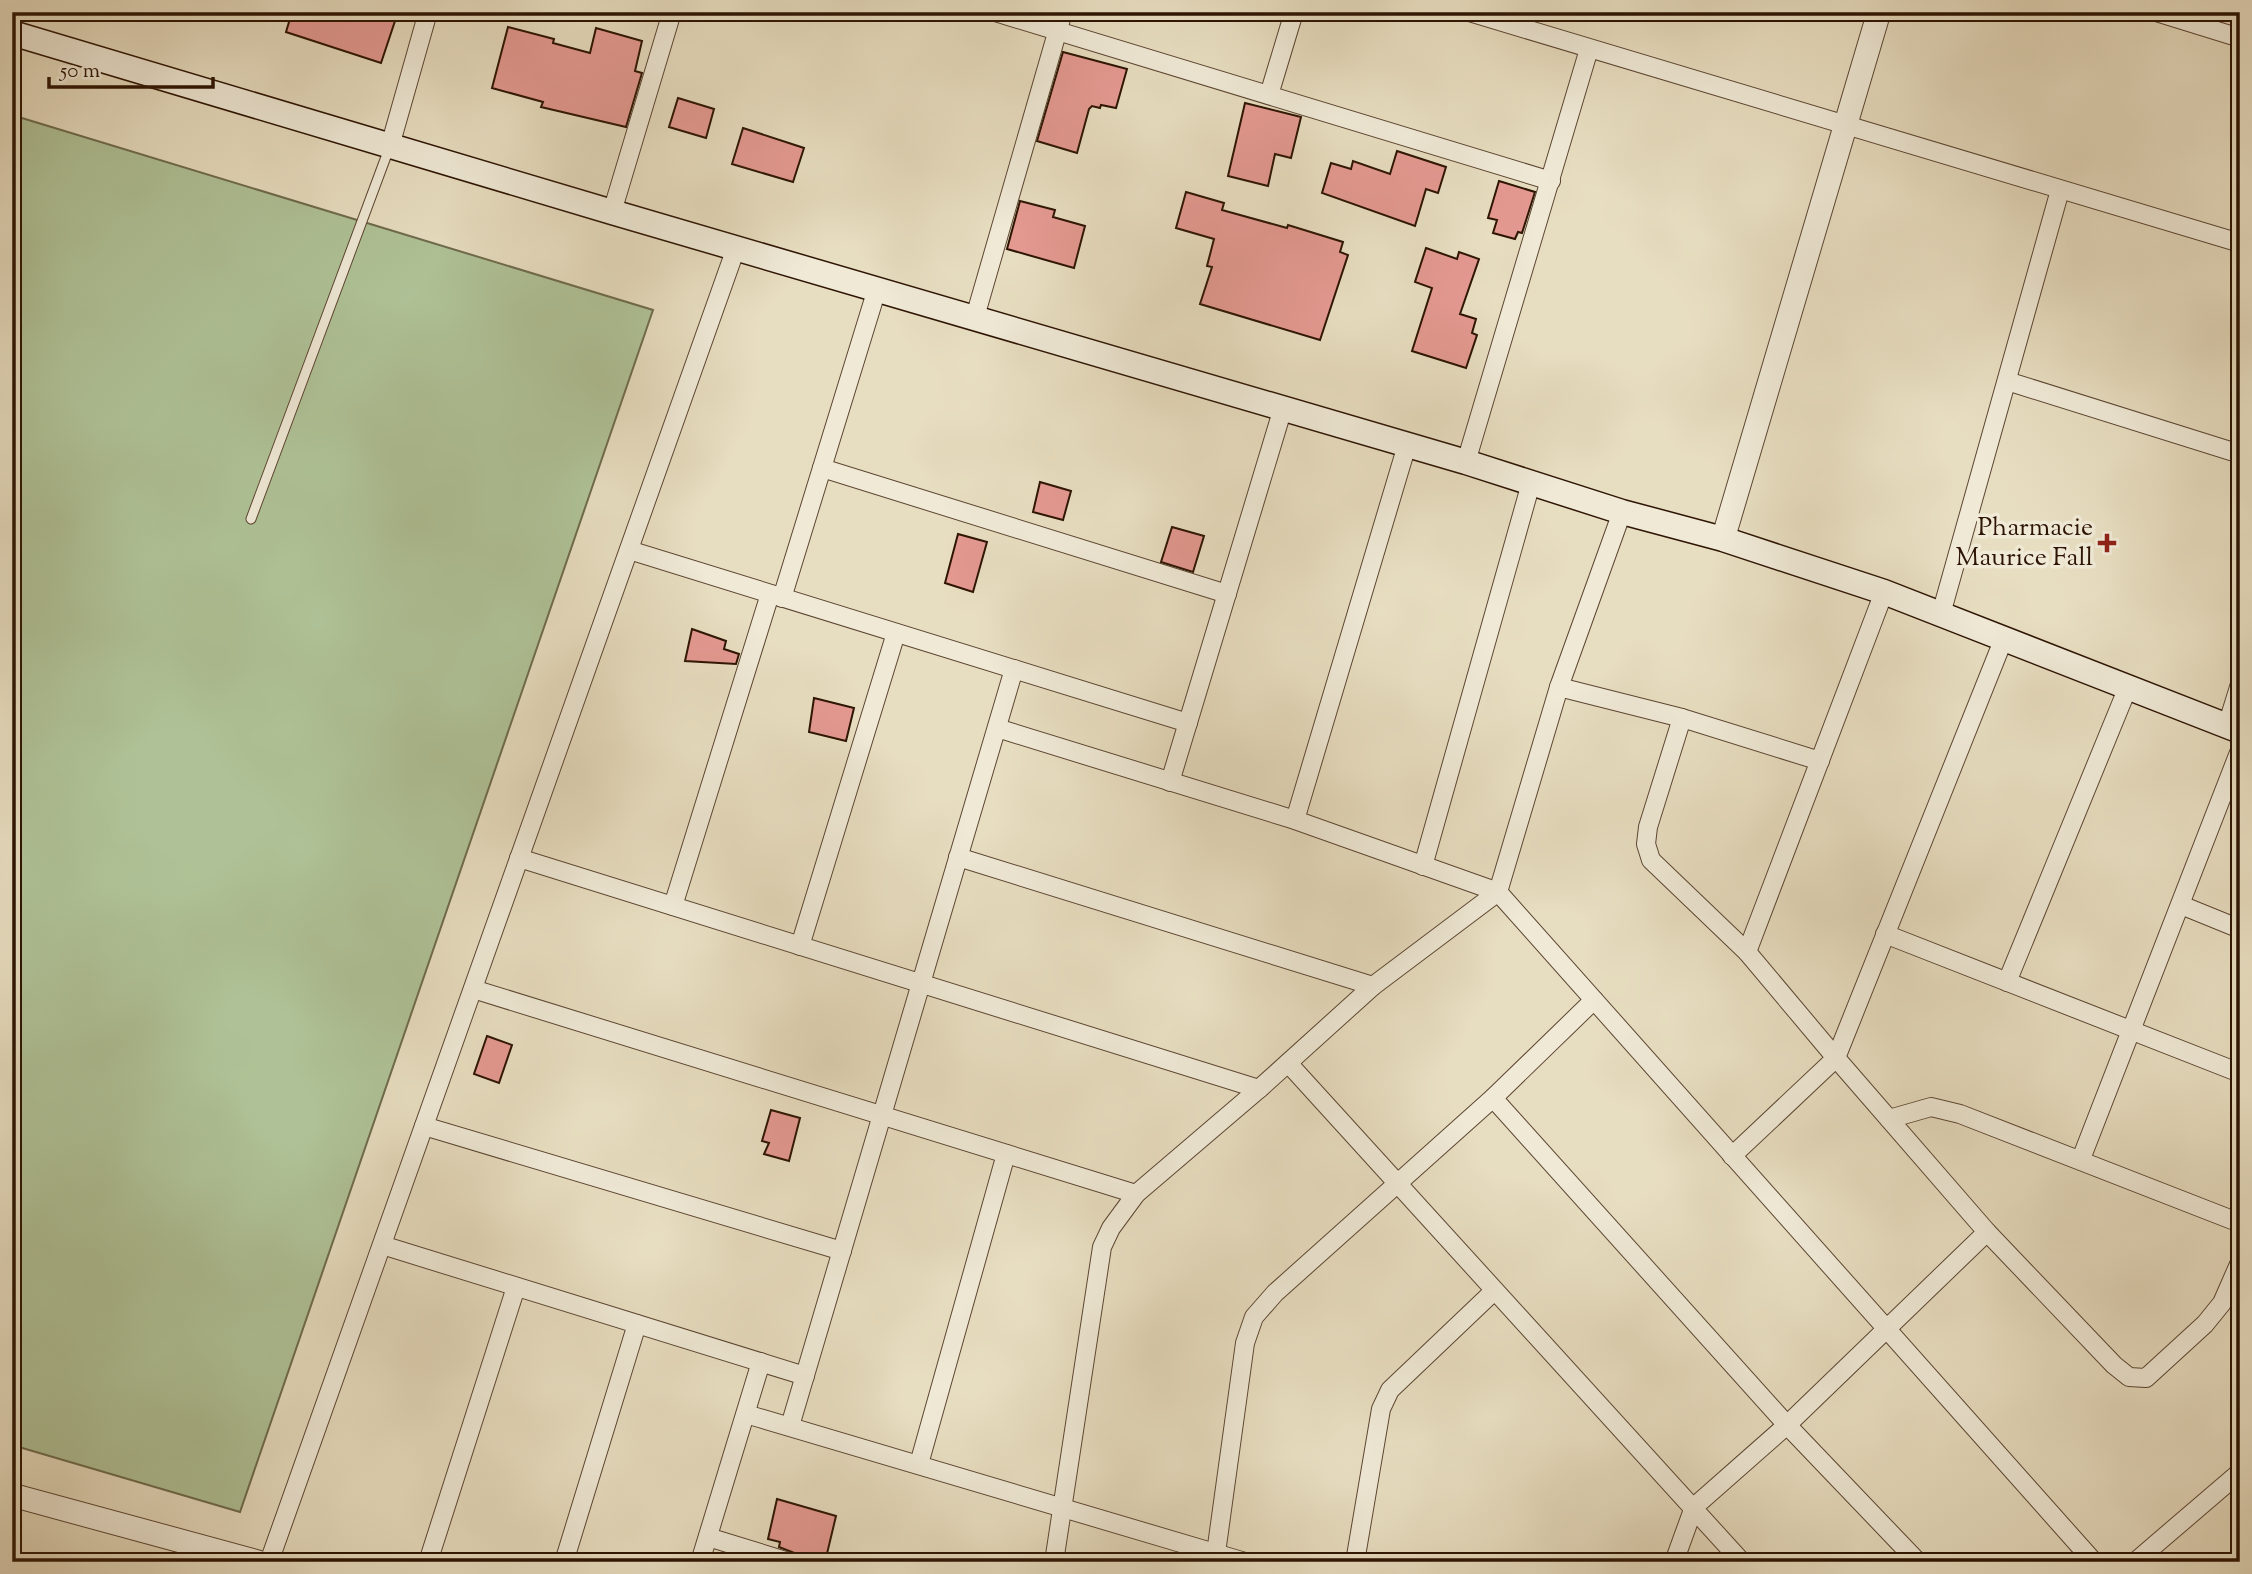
<svg xmlns="http://www.w3.org/2000/svg" width="2252" height="1574" font-family="'Sorts Mill Goudy',serif">
<rect width="100%" height="100%" fill="#e7ddc0"/>
<filter id="stains"><feTurbulence type="fractalNoise" baseFrequency=".00286" numOctaves="4"/><feColorMatrix values="0 0 0 0 .2 0 0 0 0 .09 0 0 0 0 .02 0 0 0 .5 -.17"/></filter>
<radialGradient id="worn" r=".72"><stop offset=".6" stop-color="#630" stop-opacity="0"/><stop offset="1" stop-color="#630" stop-opacity=".3"/></radialGradient>
<polygon fill="#afc297" stroke="#6e6b4d" stroke-width="2" points="12,115 653,310 240,1512 12,1445"/>
<g fill="#e49991" stroke="#2d1403" stroke-width="2">
<polygon points="292,12 329,12 356,20 359,12 398,12 381,63 286,32"/>
<polygon points="508,27 554,39 553,43 590,53 596,28 642,41 635,71 642,73 626,127 541,107 543,102 492,88"/>
<polygon points="1063,52 1127,69 1116,108 1101,105 1100,108 1092,106 1089,109 1077,153 1037,141"/>
<polygon points="678,98 714,109 706,138 669,127"/>
<polygon points="1245,103 1301,117 1291,158 1275,154 1268,186 1228,176"/>
<polygon points="743,128 804,148 793,182 732,164"/>
<polygon points="1397,151 1446,167 1438,193 1426,189 1415,226 1322,193 1331,163 1351,169 1353,161 1390,174"/>
<polygon points="1499,181 1535,192 1522,233 1518,232 1515,239 1493,233 1497,220 1488,218"/>
<polygon points="1186,192 1224,203 1222,210 1287,228 1288,225 1343,242 1340,252 1348,255 1320,340 1200,304 1212,267 1207,266 1214,239 1176,228"/>
<polygon points="1020,201 1055,210 1053,217 1085,226 1074,268 1007,249"/>
<polygon points="1426,248 1457,259 1459,252 1479,259 1460,314 1476,319 1472,333 1477,335 1466,368 1412,351 1432,288 1415,282"/>
<polygon points="1040,482 1071,491 1063,520 1033,512"/>
<polygon points="1172,527 1204,536 1193,572 1161,562"/>
<polygon points="958,534 987,542 973,592 945,583"/>
<polygon points="692,629 726,641 724,649 739,654 736,664 685,661"/>
<polygon points="814,698 854,708 846,741 809,732"/>
<polygon points="487,1036 512,1045 499,1083 474,1074"/>
<polygon points="771,1110 800,1118 789,1161 764,1154 769,1143 762,1141"/>
<polygon points="777,1499 836,1516 825,1562 800,1562 797,1554 779,1547 780,1542 768,1539"/>
</g>
<g fill="none" stroke-linecap="round" stroke-linejoin="round">
<g stroke="#5c4632" stroke-width="11">
<polyline id="service" points="251,519 390,146"/>
</g>
<g stroke="#5c4632" stroke-width="20">
<g id="minor">
<polyline points="995,12 1551,181"/>
<polyline points="1469,12 2240,243"/>
<polyline points="2156,12 2240,38"/>
<polyline points="1269,95 1294,12"/>
<polyline points="390,146 428,12"/>
<polyline points="612,212 672,12"/>
<polyline points="975,317 1063,12"/>
<polyline points="2007,381 2240,454"/>
<polyline points="1466,462 1589,49"/>
<polyline points="822,468 1227,594"/>
<polyline points="629,550 1188,723"/>
<polyline points="782,598 877,289"/>
<polyline points="1941,614 2060,190"/>
<polyline points="1559,687 1682,718 1820,761"/>
<polyline points="1682,718 1648,827 1646,844 1651,860 1747,952 1836,1058 1987,1232 2114,1365 2129,1377 2146,1378 2205,1324 2222,1303 2240,1262"/>
<polyline points="2227,726 2240,684"/>
<polyline points="997,728 1295,820 1498,892 2094,1562"/>
<polyline points="1170,782 1283,408"/>
<polyline points="1295,820 1407,445"/>
<polyline points="958,857 1373,986"/>
<polyline points="519,858 1259,1089"/>
<polyline points="1423,866 1531,483"/>
<polyline points="2181,905 2240,929"/>
<polyline points="673,906 770,594"/>
<polyline points="1885,934 2240,1073"/>
<polyline points="800,946 896,633"/>
<polyline points="1747,952 1884,592"/>
<polyline points="2007,982 2128,687"/>
<polyline points="473,989 1136,1194"/>
<polyline points="1288,1063 1742,1562"/>
<polyline points="1493,1098 1787,1425 1918,1562"/>
<polyline points="1889,1119 1931,1107 1960,1114 2240,1223"/>
<polyline points="424,1126 842,1251"/>
<polyline points="1732,1156 1836,1058 2004,638"/>
<polyline points="2081,1159 2240,750"/>
<polyline points="382,1245 805,1376"/>
<polyline points="746,1414 1245,1562"/>
<polyline points="790,1426 1014,669"/>
<polyline points="919,1464 1006,1154"/>
<polyline points="708,1537 789,1562"/>
<polyline points="1216,1553 1245,1343 1254,1317 1275,1293 1493,1098 1594,1000"/>
<polyline points="269,1562 736,248"/>
<polyline points="428,1562 516,1287"/>
<polyline points="564,1562 637,1324"/>
<polyline points="700,1562 761,1362"/>
<polyline points="1054,1562 1102,1247 1111,1228 1136,1194 1259,1089 1373,986 1498,892 1559,687 1622,512"/>
<polyline points="1355,1562 1381,1409 1390,1390 1494,1291"/>
<polyline points="1674,1562 1694,1507 1787,1425 1987,1232"/>
<polyline points="2135,1562 2240,1472"/>
</g>
</g>
<g stroke="#5c4632" stroke-width="25">
<g id="tertiary">
<polyline points="1723,539 1879,12"/>
<polyline points="12,1495 258,1562"/>
</g>
</g>
<g stroke="#2d1403" stroke-width="27">
<polyline id="secondary" points="12,33 612,212 1466,462 1622,512 1723,539 1884,592 2240,731"/>
</g>
<use href="#service" stroke="#efe9d6" stroke-width="9"/>
<use href="#minor" stroke="#efe9d6" stroke-width="18"/>
<use href="#tertiary" stroke="#efe9d6" stroke-width="23"/>
<use href="#secondary" stroke="#efe9d6" stroke-width="24"/>
</g>
<path fill="#8f2418" stroke="#efe9d6" stroke-width="2.5" d="M2103.5 532.5h7v7h7v7h-7v7h-7v-7h-7v-7h7z"/>
<g text-anchor="middle" dominant-baseline="central" stroke-width="7" stroke-linejoin="round" paint-order="stroke">
<g font-size="26" fill="#2d1403" stroke="#efe9d6" text-anchor="end">
<text x="2093" y="528">Pharmacie<tspan x="2093" dy="30">Maurice Fall</tspan></text>
</g>
</g>
<rect width="2252" height="1574" fill="none" stroke="#e7ddc0" stroke-width="42"/>
<rect x="14" y="14" width="2224" height="1546" fill="none" stroke="#2d1403" stroke-width="3.5"/>
<rect x="21" y="21" width="2210" height="1532" fill="none" stroke="#2d1403" stroke-width="2"/>
<path d="M49 77v10h164v-10" fill="none" stroke="#2d1403" stroke-width="3.5"/>
<text x="60" y="77" font-size="21" fill="#2d1403" stroke="#efe9d6" stroke-width="5" paint-order="stroke">50 m</text>
<rect width="100%" height="100%" filter="url(#stains)"/>
<rect width="100%" height="100%" fill="url(#worn)"/>
</svg>
